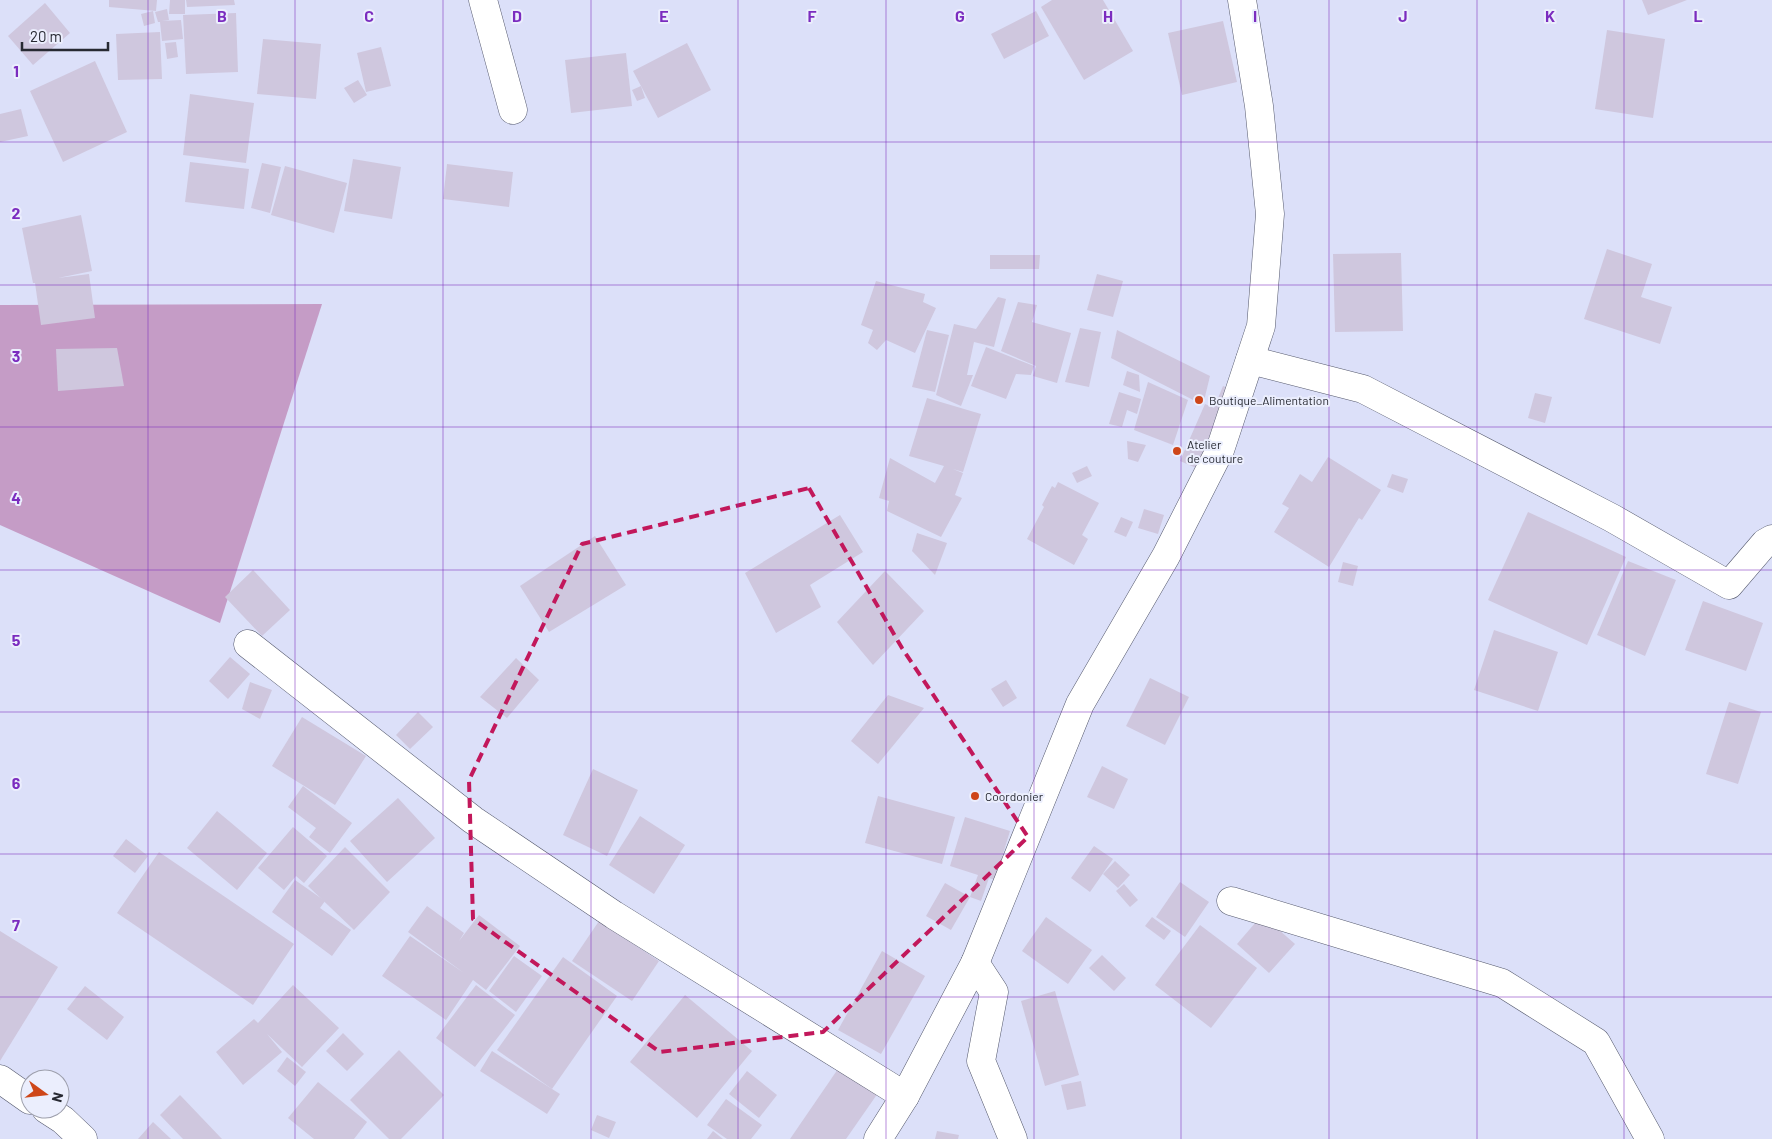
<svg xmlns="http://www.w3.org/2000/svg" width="1772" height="1139" font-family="Barlow,sans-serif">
<rect width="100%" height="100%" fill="#dce0f9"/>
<polygon fill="#c59cc6" points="322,304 220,623 0,525 0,305"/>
<g fill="#cfc7de">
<polygon points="109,0 157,0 156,11 109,7"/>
<polygon points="170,0 185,0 185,14 169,14"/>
<polygon points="186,0 234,0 235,5 187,7"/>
<polygon points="1052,0 1103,0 1133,51 1084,80 1041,7"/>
<polygon points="1642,0 1687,0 1648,15"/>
<polygon points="45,3 70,33 33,65 8,36"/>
<polygon points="167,9 169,20 162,21 181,20 183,39 162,41 160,22 158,22 155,12"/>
<polygon points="153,11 155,23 144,26 141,14"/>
<polygon points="1036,11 1049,36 1004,59 991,34"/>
<polygon points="236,13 238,72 186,74 183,15"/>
<polygon points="1223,21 1237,82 1182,95 1168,33"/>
<polygon points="1607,30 1665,39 1653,118 1595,109"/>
<polygon points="160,32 162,79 118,80 116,34"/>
<polygon points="263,39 321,44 316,99 257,94"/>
<polygon points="176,42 178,57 167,59 165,43"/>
<polygon points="687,43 711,90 658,118 633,71"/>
<polygon points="381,47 391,86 366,92 357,53"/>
<polygon points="626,53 632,106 571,113 565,60"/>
<polygon points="95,61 127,132 63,162 30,91"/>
<polygon points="358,80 367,95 354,103 344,88"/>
<polygon points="641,86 645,98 637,101 632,90"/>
<polygon points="190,94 254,103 246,163 183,155"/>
<polygon points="21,109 28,136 0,142 0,114"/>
<polygon points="353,159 401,167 392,219 344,211"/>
<polygon points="190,162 249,169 244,209 185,202"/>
<polygon points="262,163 281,167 270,213 251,208"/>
<polygon points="447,164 513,172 509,207 443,199"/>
<polygon points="285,166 347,183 334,233 271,215"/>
<polygon points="81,215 92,271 58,278 89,274 95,318 41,325 35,283 33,283 22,228"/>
<polygon points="1607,249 1652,264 1641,297 1672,307 1660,344 1584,319"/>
<polygon points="1401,253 1403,331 1335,332 1333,254"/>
<polygon points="990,255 1040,255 1039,269 990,269"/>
<polygon points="1097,274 1123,281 1113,317 1087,310"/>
<polygon points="876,281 925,294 923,302 936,308 915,353 886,340 877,350 868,343 873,330 861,325"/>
<polygon points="998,297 1006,299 994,347 974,342 967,375 973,375 961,406 936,395 954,324 976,329"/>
<polygon points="1018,302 1037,305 1032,322 1071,333 1057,383 1033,376 1036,366 1001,351"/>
<polygon points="1080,328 1101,332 1089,387 1065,382"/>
<polygon points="927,330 949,335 935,392 912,387"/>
<polygon points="1117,330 1210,376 1203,405 1111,358"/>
<polygon points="986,347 1034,366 1031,375 1016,374 1006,399 971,386"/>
<polygon points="117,348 124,386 58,391 56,349"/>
<polygon points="1127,371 1139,375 1140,392 1123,385"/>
<polygon points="1148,382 1188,400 1173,445 1134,430"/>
<polygon points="1223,386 1234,390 1203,471 1180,461 1205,404 1214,408"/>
<polygon points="1119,392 1141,399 1137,414 1127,410 1122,427 1109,424"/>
<polygon points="1535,393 1552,397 1545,423 1528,418"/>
<polygon points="927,398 981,414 963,472 953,469 963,473 955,495 962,498 941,537 887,511 889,501 879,498 890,458 935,483 944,466 909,456"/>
<polygon points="1127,441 1146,445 1138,462 1128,459"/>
<polygon points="1328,457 1381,490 1362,520 1359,518 1329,567 1274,532 1289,508 1282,504 1300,474 1312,482"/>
<polygon points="1087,466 1092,476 1077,483 1072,473"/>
<polygon points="1392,474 1408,479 1403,493 1387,487"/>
<polygon points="1058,482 1099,503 1082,535 1088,539 1074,565 1027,539 1044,507 1042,505 1052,486 1055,488"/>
<polygon points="1144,509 1164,515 1158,534 1138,528"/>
<polygon points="1528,512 1626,557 1587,645 1488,600"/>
<polygon points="840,515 863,552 810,585 821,607 776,633 745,573"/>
<polygon points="1121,517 1133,522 1126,537 1114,532"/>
<polygon points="917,533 947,543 935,575 912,551"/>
<polygon points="595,536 626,585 549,632 520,586"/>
<polygon points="1628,561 1676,580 1645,656 1597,635"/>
<polygon points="1343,562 1358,566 1353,586 1338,582"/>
<polygon points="253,570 290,610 262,636 225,597"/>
<polygon points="885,571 924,611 873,665 837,622"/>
<polygon points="1703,601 1763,623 1746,671 1685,650"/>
<polygon points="1494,630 1558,652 1538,711 1474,690"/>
<polygon points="230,657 250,674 228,699 209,681"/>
<polygon points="516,658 539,680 507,718 480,697"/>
<polygon points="1150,678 1189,697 1165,745 1126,726"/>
<polygon points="1006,680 1017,698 1003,707 991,689"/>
<polygon points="250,682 272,690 260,719 242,709"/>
<polygon points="888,695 924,708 878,764 851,741"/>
<polygon points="1729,702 1761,712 1738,784 1706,774"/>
<polygon points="418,712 433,727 410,749 396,735"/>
<polygon points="302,717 366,756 335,805 272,766"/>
<polygon points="1102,766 1128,779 1114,809 1087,797"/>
<polygon points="593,769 638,790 607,856 563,835"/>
<polygon points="303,786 352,823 330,853 309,837 316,828 288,807"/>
<polygon points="878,796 955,817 942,864 865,843"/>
<polygon points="398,798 435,838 387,882 350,841"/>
<polygon points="217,811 267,853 237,890 187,848"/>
<polygon points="640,816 685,845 654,894 609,865"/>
<polygon points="965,817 1010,831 995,880 989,878 981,901 970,897 978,875 950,866"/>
<polygon points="293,827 327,856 304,883 296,876 284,890 258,868"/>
<polygon points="126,839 148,856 135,873 113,856"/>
<polygon points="1094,846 1113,859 1090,892 1071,878"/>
<polygon points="345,847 390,892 354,930 308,886"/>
<polygon points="159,852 294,944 253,1005 117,913"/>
<polygon points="1115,861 1130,875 1118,888 1103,874"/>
<polygon points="295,880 325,901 320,908 351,930 332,956 272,912"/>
<polygon points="1180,882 1209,902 1185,937 1156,917"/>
<polygon points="945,883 970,897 951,930 926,916"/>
<polygon points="1124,884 1138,900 1130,907 1116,891"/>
<polygon points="427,906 464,933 459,941 479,915 520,946 486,990 473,980 446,1020 382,976 410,936 464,973 408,932"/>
<polygon points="1262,915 1295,944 1269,973 1237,944"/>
<polygon points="1046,917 1092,950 1068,984 1022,951"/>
<polygon points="1152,917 1171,931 1164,940 1145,926"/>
<polygon points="599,921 659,961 632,1001 572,961"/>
<polygon points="1200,925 1257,968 1211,1028 1155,985"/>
<polygon points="0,931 58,967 0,1061"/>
<polygon points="882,951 925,976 881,1054 838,1030"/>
<polygon points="1102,955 1126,978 1114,991 1089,968"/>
<polygon points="514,956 542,976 516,1012 489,991"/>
<polygon points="563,957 617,996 552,1089 497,1050"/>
<polygon points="293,985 339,1028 302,1067 267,1034 282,1052 243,1085 216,1052 254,1019 258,1023"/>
<polygon points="476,985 515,1015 475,1067 436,1038"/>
<polygon points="85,986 124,1017 107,1040 67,1009"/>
<polygon points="1055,991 1079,1075 1045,1086 1021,1001"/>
<polygon points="685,995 752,1051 697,1118 630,1062"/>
<polygon points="343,1033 364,1054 347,1071 326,1051"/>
<polygon points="399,1050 444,1095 401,1139 389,1139 350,1100"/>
<polygon points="492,1051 560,1094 547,1114 480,1071"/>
<polygon points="287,1057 306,1072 295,1086 277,1071"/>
<polygon points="840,1066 878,1093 846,1139 790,1139"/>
<polygon points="747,1071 777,1095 759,1118 729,1094"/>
<polygon points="1081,1081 1086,1106 1067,1110 1061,1085"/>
<polygon points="318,1082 367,1122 354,1139 314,1139 288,1118"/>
<polygon points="180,1095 222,1139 183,1139 160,1115"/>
<polygon points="726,1099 762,1125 751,1139 727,1139 707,1125"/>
<polygon points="597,1115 616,1122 609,1138 591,1130"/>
<polygon points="153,1122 171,1139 138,1139"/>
<polygon points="713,1131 723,1139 707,1139"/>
<polygon points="937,1131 959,1135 958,1139 935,1139"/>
</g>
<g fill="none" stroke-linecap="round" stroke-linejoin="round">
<g stroke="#55596d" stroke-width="29">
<g id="minor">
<polyline points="483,0 513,110"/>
<polyline points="1250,360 1363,389 1612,518 1729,585 1765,543 1772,539"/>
<polyline points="248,644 473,820 614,915 905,1096"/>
<polyline points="1231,901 1502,983 1596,1042 1650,1139"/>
<polyline points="975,963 994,992 981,1061 1013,1139"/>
<polyline points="0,1079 30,1100"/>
<polyline points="46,1109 63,1120 83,1139"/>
<polyline points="878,1139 905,1096 975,963 1080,704 1166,556 1220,450 1261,326 1270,214 1259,106 1242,0"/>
</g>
</g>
<use href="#minor" stroke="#fff" stroke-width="28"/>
</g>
<path fill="none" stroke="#c2185b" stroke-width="4" stroke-dasharray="10 6" stroke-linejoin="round" d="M809,488L902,648L1028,837L823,1032L660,1052L473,919L469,780L582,544Z"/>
<path fill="none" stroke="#7b2cbf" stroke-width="1" stroke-opacity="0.55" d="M148,0V1139M295,0V1139M443,0V1139M591,0V1139M738,0V1139M886,0V1139M1034,0V1139M1181,0V1139M1329,0V1139M1477,0V1139M1624,0V1139M0,142H1772M0,285H1772M0,427H1772M0,570H1772M0,712H1772M0,854H1772M0,997H1772"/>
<g fill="#ce4619" stroke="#ebeefd" stroke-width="2">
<circle cx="1199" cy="400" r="5"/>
<circle cx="1177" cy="451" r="5"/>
<circle cx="975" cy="796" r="5"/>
</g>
<g text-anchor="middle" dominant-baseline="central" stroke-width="4" stroke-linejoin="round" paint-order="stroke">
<g font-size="12" fill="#272932" stroke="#ebeefd" text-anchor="start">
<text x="1209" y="400">Boutique_Alimentation</text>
<text x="1187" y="444">Atelier<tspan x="1187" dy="14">de couture</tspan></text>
<text x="985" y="796">Coordonier</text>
</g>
</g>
<g font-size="16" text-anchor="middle" font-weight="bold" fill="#7b2cbf" stroke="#ebeefd" stroke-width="4" stroke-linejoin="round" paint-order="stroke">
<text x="222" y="22">B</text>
<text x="369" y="22">C</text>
<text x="517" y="22">D</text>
<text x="664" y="22">E</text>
<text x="812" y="22">F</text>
<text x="960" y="22">G</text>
<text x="1108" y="22">H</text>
<text x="1255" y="22">I</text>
<text x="1403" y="22">J</text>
<text x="1550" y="22">K</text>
<text x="1698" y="22">L</text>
<text x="16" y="77">1</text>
<text x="16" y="219">2</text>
<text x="16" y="362">3</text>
<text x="16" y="504">4</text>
<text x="16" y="646">5</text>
<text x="16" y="789">6</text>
<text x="16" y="931">7</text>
</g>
<g transform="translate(45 1094) rotate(105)"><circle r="24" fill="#ebeefd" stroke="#9d9fac"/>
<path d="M0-4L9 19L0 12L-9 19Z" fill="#ce4619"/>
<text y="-8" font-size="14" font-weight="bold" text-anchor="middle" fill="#272932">N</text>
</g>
<path d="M22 42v8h86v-8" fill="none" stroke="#272932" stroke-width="2.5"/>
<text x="30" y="42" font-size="15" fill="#272932" stroke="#ebeefd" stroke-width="4" paint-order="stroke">20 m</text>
</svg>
